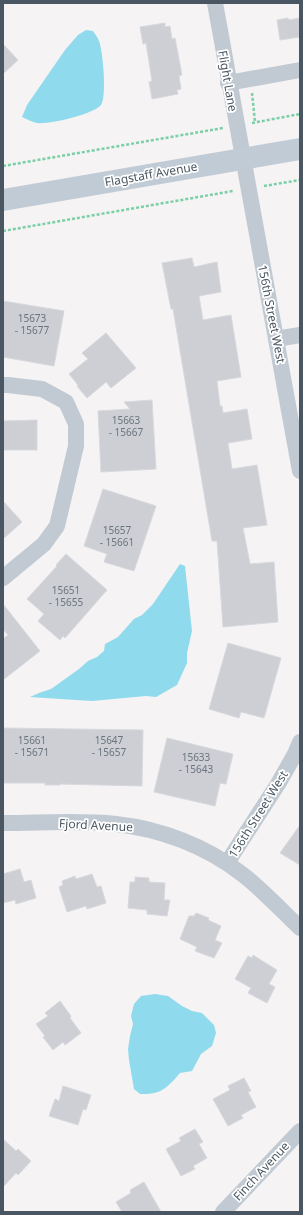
<svg xmlns="http://www.w3.org/2000/svg" width="303" height="1215" font-family="'Noto Sans',sans-serif">
<rect width="100%" height="100%" fill="#f5f3f3"/>
<g fill="#90daee">
<path d="M86,30L93,31C95,34 98,38 99,41C103,51 107,97 101,105C94,114 48,125 37,123C32,122 27,119 22,117L27,105L65,50L78,35Z"/>
<polygon points="180,564 185,566 192,631 187,653 187,663 177,685 156,697 146,696 92,701 30,697 39,693 51,689 79,669 88,661 97,657 104,651 105,644 118,637 134,619 142,615 153,604"/>
<path d="M155,994L168,996L182,1006L192,1011L202,1013L214,1025L216,1033L212,1046L201,1054L192,1071L180,1073C167,1088 161,1095 140,1094L134,1089L129,1060L128,1049L130,1036L133,1024L131,1016L134,1004L141,996Z"/>
</g>
<g fill="#cdcfd5" stroke="#d7d9de">
<polygon points="288,18 289,20 300,18 300,37 280,40 277,20"/>
<polygon points="165,23 165,27 170,26 172,39 175,38 182,75 179,76 181,89 177,90 178,94 152,99 149,82 152,81 146,43 143,44 140,27"/>
<polygon points="3,44 18,60 3,74"/>
<polygon points="192,258 194,267 217,262 221,292 199,296 203,320 231,315 241,377 217,381 220,406 222,406 223,413 247,409 252,439 228,443 232,469 257,465 267,525 243,528 250,564 274,562 278,622 223,627 217,541 212,541 173,309 171,309 162,263"/>
<polygon points="3,301 64,311 54,366 3,357"/>
<polygon points="106,333 136,368 111,388 106,382 87,398 77,386 78,385 69,374 88,359 82,353"/>
<polygon points="152,400 156,469 101,472 98,411 130,409 124,402"/>
<polygon points="37,420 37,450 3,450 3,421"/>
<polygon points="103,489 156,506 134,571 104,562 107,554 84,546"/>
<polygon points="3,501 22,522 3,539"/>
<polygon points="66,554 107,590 65,638 63,636 60,640 38,621 44,614 27,599 57,566 56,565"/>
<polygon points="3,604 40,651 3,680 3,639 8,635 3,629"/>
<polygon points="228,643 281,658 264,718 241,712 239,718 209,709"/>
<polygon points="3,728 143,730 142,786 60,784 60,785 45,785 45,783 3,783"/>
<polygon points="167,738 233,754 226,784 220,783 215,806 154,792"/>
<polygon points="300,825 300,865 280,853"/>
<polygon points="20,869 24,882 31,880 36,898 16,904 15,900 3,903 3,874"/>
<polygon points="92,874 97,887 101,886 106,903 87,909 86,906 67,912 59,887 63,885 62,881 75,876 76,879"/>
<polygon points="135,877 149,878 149,882 165,883 164,900 170,900 167,916 147,914 147,910 128,908 130,882 135,882"/>
<polygon points="196,913 209,918 208,920 221,926 215,940 222,943 214,958 195,951 197,947 180,939 189,916 194,916"/>
<polygon points="253,955 277,970 269,984 275,987 267,1003 248,993 251,988 235,979 248,956 252,958"/>
<polygon points="60,1001 71,1016 70,1018 81,1033 65,1045 63,1042 53,1050 43,1037 45,1036 36,1024 48,1016 45,1013"/>
<polygon points="244,1078 251,1091 248,1092 256,1107 241,1115 243,1118 228,1126 213,1099 230,1090 228,1086"/>
<polygon points="63,1086 91,1095 86,1110 83,1109 78,1125 49,1116 55,1099 59,1101"/>
<polygon points="195,1129 203,1142 199,1144 207,1158 193,1166 195,1169 181,1176 166,1149 181,1141 179,1138"/>
<polygon points="3,1139 16,1151 18,1149 31,1161 18,1175 16,1173 3,1187"/>
<polygon points="144,1182 161,1212 122,1212 116,1202 131,1193 130,1190"/>
</g>
<g fill="none" stroke-linecap="round" stroke-linejoin="round">
<g stroke="#7ad0a6" stroke-width="2.5" stroke-dasharray="3 2" stroke-linecap="butt">
<polyline points="252,93 255,122"/>
<polyline points="252,123 300,114"/>
<polyline points="3,166 223,128"/>
<polyline points="264,186 300,180"/>
<polyline points="3,231 233,191"/>
</g>
<g stroke="#c1cad2" stroke-width="16">
<polyline points="215,3 300,471"/>
<polyline points="228,83 300,70"/>
<polyline points="276,339 300,335"/>
<polyline points="3,385 8,385 42,389 66,402 76,424 76,446 57,526 44,544 3,578"/>
<path d="M3,823C40,823 79,820 116,824C161,829 206,846 242,874C263,890 281,910 300,928"/>
<polyline points="227,863 278,784 295,754 300,742"/>
<polyline points="223,1212 300,1131"/>
</g>
<polyline stroke="#c1cbd6" stroke-width="22" points="3,200 300,149"/>
</g>
<g text-anchor="middle" dominant-baseline="central" stroke-width="3.5" stroke-linejoin="round" paint-order="stroke">
<g font-size="10" fill="#6b747e">
<text x="32" y="318">15673<tspan x="32" dy="12">- 15677</tspan></text>
<text x="126" y="420">15663<tspan x="126" dy="12">- 15667</tspan></text>
<text x="117" y="530">15657<tspan x="117" dy="12">- 15661</tspan></text>
<text x="66" y="590">15651<tspan x="66" dy="12">- 15655</tspan></text>
<text x="32" y="740">15661<tspan x="32" dy="12">- 15671</tspan></text>
<text x="109" y="740">15647<tspan x="109" dy="12">- 15657</tspan></text>
<text x="196" y="757">15633<tspan x="196" dy="12">- 15643</tspan></text>
</g>
<g font-size="12" fill="#4a5661" stroke="#fff">
<text transform="translate(228 81) rotate(80)">Flight Lane</text>
<text transform="translate(151 174) rotate(-10)">Flagstaff Avenue</text>
<text transform="translate(272 314) rotate(79)">156th Street West</text>
<text transform="translate(258 814) rotate(-58)">156th Street West</text>
<text transform="translate(96 825) rotate(3)">Fjord Avenue</text>
<text transform="translate(261 1171) rotate(-47)">Finch Avenue</text>
</g>
</g>
<rect width="303" height="1215" fill="none" stroke="#4a5661" stroke-width="8"/>
</svg>
